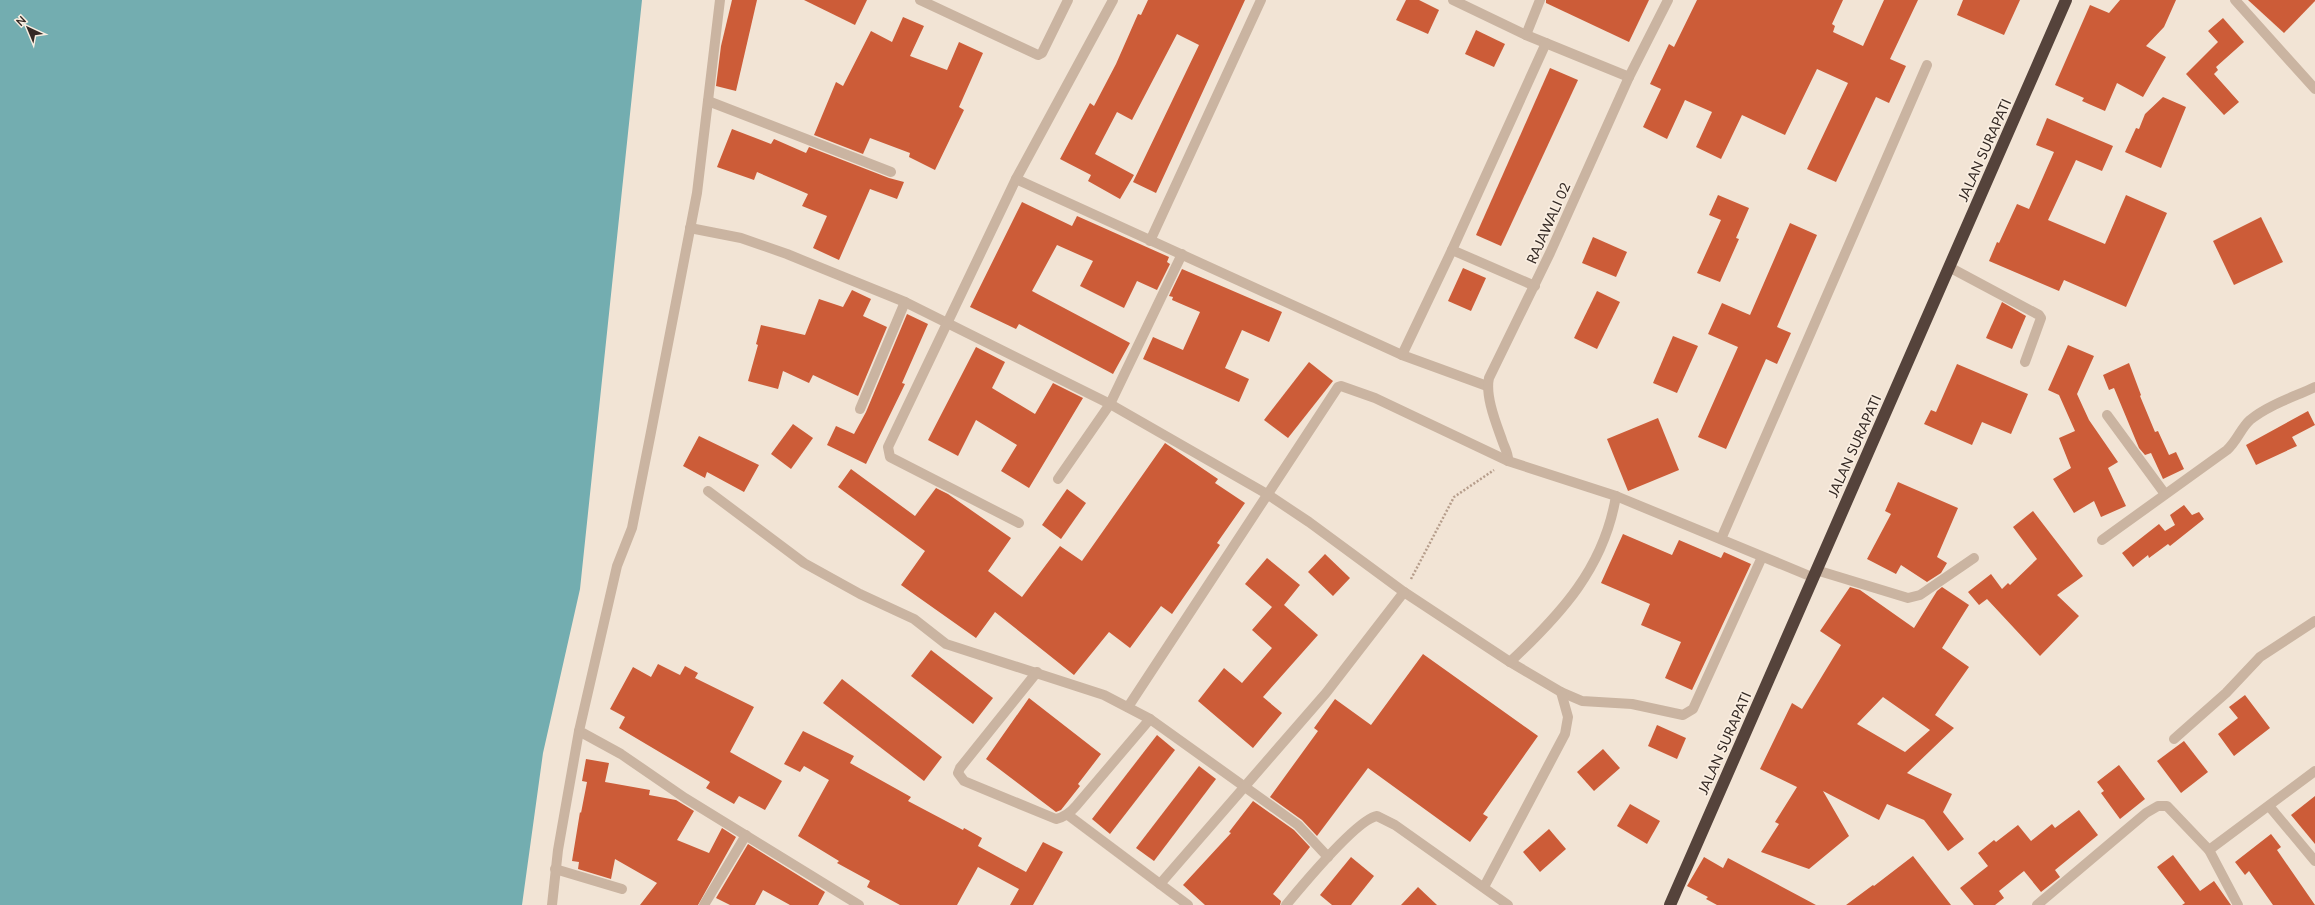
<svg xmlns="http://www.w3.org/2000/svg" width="2315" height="905" font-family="Lato,sans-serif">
<rect width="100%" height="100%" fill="#f2e4d5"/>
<polygon fill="#73adb0" points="0,0 642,0 580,589 543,753 522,905 0,905"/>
<g fill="#cc5c38" fill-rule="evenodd">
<polygon points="732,0 757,0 736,91 716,86 721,46"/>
<polygon points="804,0 867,0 855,25"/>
<polygon points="1148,0 1245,0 1156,193 1133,182 1199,45 1177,34 1132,120 1117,112 1095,154 1134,175 1120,199 1088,181 1091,175 1060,159 1090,103 1094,106 1116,64 1138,14 1141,15"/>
<polygon points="1406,0 1419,0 1439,10 1428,34 1396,20"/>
<polygon points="1546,0 1649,0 1629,42 1546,3"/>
<polygon points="1697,0 1843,0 1832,24 1835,26 1833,32 1863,46 1884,0 1918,0 1890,59 1906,66 1889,103 1876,97 1836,182 1807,169 1848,83 1817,69 1785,135 1742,115 1721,159 1696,147 1712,112 1685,100 1667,139 1643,127 1661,89 1650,84 1669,44 1674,47"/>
<polygon points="1963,0 2020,0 2004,35 1957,15"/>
<polygon points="2120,0 2176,0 2164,27 2146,46 2166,57 2143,97 2117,83 2105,111 2082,101 2084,98 2055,85 2090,5 2109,13"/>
<polygon points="2248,0 2315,0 2315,1 2284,33"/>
<polygon points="903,17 924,26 910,56 947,70 959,42 983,53 959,107 964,110 935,170 909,157 910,153 870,138 863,154 814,135 836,82 843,86 871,31 892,42"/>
<polygon points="2223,18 2244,42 2216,67 2218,70 2214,74 2239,102 2224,115 2186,74 2218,42 2208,31"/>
<polygon points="1476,30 1505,44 1494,67 1465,54"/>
<polygon points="1550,68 1578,80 1501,246 1476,235"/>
<polygon points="2163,97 2186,107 2161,168 2125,152 2136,128 2139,129 2145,114"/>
<polygon points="2047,118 2113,146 2102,171 2076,160 2048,220 2105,244 2126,195 2167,213 2126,307 2064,280 2059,291 1989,261 1997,242 1999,243 2017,204 2029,209 2054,152 2036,145"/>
<polygon points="732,129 771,144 774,139 806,153 809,147 889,178 904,182 897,199 870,189 839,260 813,248 827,216 802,206 808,194 757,172 754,180 717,167"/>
<polygon points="1718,195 1749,208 1736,238 1739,239 1720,282 1697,273 1721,220 1709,215"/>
<polygon points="1022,202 1072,226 1077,216 1169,257 1167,262 1170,264 1157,290 1137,281 1124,308 1080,286 1093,261 1057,245 1032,291 1130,343 1113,374 1019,324 1016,329 970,307"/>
<polygon points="2261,217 2283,262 2234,285 2213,241"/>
<polygon points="1790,223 1817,235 1777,327 1791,333 1777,364 1766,359 1726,449 1698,437 1738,347 1708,334 1722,303 1750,315"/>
<polygon points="1593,237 1627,252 1616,277 1582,263"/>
<polygon points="1463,268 1486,278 1471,311 1448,301"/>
<polygon points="1182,269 1282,312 1269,342 1242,330 1225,368 1249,379 1239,402 1143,359 1153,337 1183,350 1200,312 1172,300 1173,297 1169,296"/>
<polygon points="852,290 871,299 863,316 887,327 858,396 813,375 809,383 783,371 778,389 748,381 758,345 756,344 761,325 805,335 819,299 843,307"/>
<polygon points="1597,291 1620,302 1597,349 1574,338"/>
<polygon points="2002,302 2026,316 2012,349 1986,338"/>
<polygon points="907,314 928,324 902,383 905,384 866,464 827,445 836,426 854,434 866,412"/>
<polygon points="1673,336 1698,346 1677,393 1653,383"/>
<polygon points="2068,345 2094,356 2077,394 2089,420 2118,462 2108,468 2126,506 2101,517 2094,501 2074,513 2053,479 2071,468 2059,438 2075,431 2059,395 2048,390"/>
<polygon points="976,347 1005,362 992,388 1035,414 1053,383 1083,398 1029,488 1001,471 1017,445 976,420 958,456 928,440"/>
<polygon points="1309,362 1333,381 1288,438 1264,420"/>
<polygon points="2129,363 2141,395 2140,396 2155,432 2158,431 2169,455 2176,452 2184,469 2163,479 2151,453 2145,455 2139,448 2114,388 2109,390 2103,375"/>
<polygon points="1957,364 2028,394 2011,434 1982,422 1972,445 1924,424 1931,410 1936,412"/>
<polygon points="2308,411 2315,425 2292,437 2297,446 2256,465 2246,445"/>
<polygon points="1658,418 1679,470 1628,491 1607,439"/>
<polygon points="793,424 813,438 791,469 771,454"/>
<polygon points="699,436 759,465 744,492 707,472 705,478 683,466"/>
<polygon points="1165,443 1218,479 1215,483 1245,503 1217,543 1220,545 1172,614 1161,606 1130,648 1109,632 1074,675 995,612 976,638 901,585 925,551 838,487 851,469 915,516 936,488 948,494 1011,538 988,571 1022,597 1060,546 1082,561"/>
<polygon points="1898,482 1958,508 1937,557 1947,563 1941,573 1927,582 1901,565 1896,574 1867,559 1891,514 1885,511"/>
<polygon points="1067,489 1086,503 1061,539 1042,525"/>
<polygon points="2184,505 2192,515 2199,512 2204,519 2170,546 2168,544 2149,558 2148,555 2133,567 2122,553 2159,524 2165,531 2175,525 2170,515"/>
<polygon points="2033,511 2083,576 2057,595 2079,616 2040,656 1987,599 1979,605 1968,592 1991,574 2002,589 2008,583 2010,585 2037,559 2013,527"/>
<polygon points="1623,534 1672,555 1679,540 1721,558 1724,552 1751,564 1692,690 1665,678 1681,642 1641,625 1650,604 1601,583"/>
<polygon points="1325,554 1350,578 1333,596 1308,572"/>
<polygon points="1267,558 1300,585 1284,605 1318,635 1263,697 1282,713 1253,748 1198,701 1224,668 1242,683 1272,648 1252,630 1272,607 1245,584"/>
<path d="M1850,587L1860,590L1914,628L1937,591L1942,587L1969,605L1942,648L1969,667L1935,715L1954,728L1907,773L1952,794L1943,812L1964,839L1948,851L1924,820L1887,804L1879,820L1823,791L1849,836L1809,869L1761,852L1779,824L1775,822L1797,787L1760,769L1792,703L1802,709L1841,645L1820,631ZM1883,697L1930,730L1905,752L1857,724Z"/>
<polygon points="931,650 993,698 973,724 911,676"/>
<polygon points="1423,654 1538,736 1483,814 1488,817 1470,842 1368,768 1317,836 1302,820 1270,797 1318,731 1314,728 1335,699 1371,725"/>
<polygon points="658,664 680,675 685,666 698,673 695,678 754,707 730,752 782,781 765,810 739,796 734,804 706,788 710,782 619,728 625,717 610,709 633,667 651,677"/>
<polygon points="842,679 942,757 924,781 823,703"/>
<polygon points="2245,695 2270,728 2234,756 2218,734 2238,718 2229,707"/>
<polygon points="1029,698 1101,754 1078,784 1080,786 1061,810 1056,812 986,759"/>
<polygon points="1657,725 1686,738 1677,759 1648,746"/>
<polygon points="803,731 854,756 850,763 911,797 908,801 963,830 964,828 982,838 978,846 1026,872 1043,842 1063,852 1033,905 1010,905 1019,889 978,867 957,905 900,905 867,887 870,881 837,863 839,861 798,836 829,780 804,766 800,772 784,764"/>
<polygon points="1157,735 1175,750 1110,834 1092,819"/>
<polygon points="2184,741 2208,772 2181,793 2157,761"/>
<polygon points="1603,749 1620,768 1594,791 1577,772"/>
<polygon points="586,759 609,763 605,782 650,790 649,795 676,800 694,811 677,840 709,853 722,828 736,837 698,905 640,905 657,883 615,859 611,879 578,869 579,862 572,861 580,812 581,813 587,782 582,781"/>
<polygon points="2119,765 2145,799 2120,819 2101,793 2104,791 2097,782"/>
<polygon points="1199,766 1216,779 1154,861 1136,848"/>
<polygon points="2315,796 2315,844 2291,815"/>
<polygon points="1253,801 1294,830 1310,847 1273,894 1281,901 1280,905 1205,905 1183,885 1231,833 1229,832"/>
<polygon points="1630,804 1660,821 1647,844 1617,826"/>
<polygon points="2079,810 2098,835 2055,870 2060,877 2041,892 2024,871 1999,891 2004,898 1995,905 1974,905 1960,888 1988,866 1978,853 1994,840 1996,842 2018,825 2031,841 2052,824 2055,828"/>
<polygon points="1549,829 1566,849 1540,872 1523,852"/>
<polygon points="2271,834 2281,847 2277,850 2315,905 2273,905 2249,871 2245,875 2235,862"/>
<polygon points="748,844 825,892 818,905 790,905 763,890 755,905 730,905 716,898"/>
<polygon points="2173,855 2200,891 2214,881 2231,905 2182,905 2185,903 2157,867"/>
<polygon points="1913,856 1951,905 1846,905 1873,885 1874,886"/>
<polygon points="1351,857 1374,876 1351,905 1332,905 1320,895"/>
<polygon points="1704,857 1723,868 1728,858 1816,905 1717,905 1706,899 1708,897 1687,886"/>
<polygon points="1418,887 1437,905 1401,905"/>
</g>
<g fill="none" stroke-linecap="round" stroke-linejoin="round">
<polyline stroke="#b69d8b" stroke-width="2.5" stroke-dasharray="2 2" stroke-linecap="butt" points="1411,579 1454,497 1494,470"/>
<g stroke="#cab4a1" stroke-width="10">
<polyline points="720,0 697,193 651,432 632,528 617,566 579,731 621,754 685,798 859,905"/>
<polyline points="920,0 1038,55 1042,53 1068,0"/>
<polyline points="1453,0 1526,35 1629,77"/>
<polyline points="2235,0 2315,89"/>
<polyline points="1526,35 1540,0"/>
<polyline points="708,101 891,172"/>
<polyline points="1016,179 1402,355 1487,386"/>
<polyline points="690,228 741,238 787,254 905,302 1110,404 1267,494 1309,522 1404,592 1510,662 1561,692 1582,701 1632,704 1683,715 1693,709 1762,557"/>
<polyline points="1150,241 1261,0"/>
<polyline points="1452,250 1535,286"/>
<polyline points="1949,267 2039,315 2041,318 2025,362"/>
<polyline points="1402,355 1452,250 1546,43"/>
<polyline points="860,409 905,302"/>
<polyline points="2107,415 2165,494"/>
<path d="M1508,461C1509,454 1504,447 1502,440C1496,423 1485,396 1489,378L1550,253L1629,77L1668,0"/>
<polyline points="1058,479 1110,404 1182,254"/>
<polyline points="708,491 804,563 860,594 914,619 946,644 1104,695 1150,719 1298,825 1328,857"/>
<polyline points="1019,523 890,457 888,447 1016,179 1113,0"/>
<polyline points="1721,539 1927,65"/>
<path d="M2102,540L2227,450C2237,441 2241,428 2250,420C2268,405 2294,397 2315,387"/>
<polyline points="1816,570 1908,598 1920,595 1974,558"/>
<path d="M1510,662C1561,614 1604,568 1616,496"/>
<path d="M1037,672L960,768L958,773L964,781L1056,819C1065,817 1070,813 1076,806L1150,719"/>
<polyline points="1128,707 1338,387 1341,386 1375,398 1508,461 1616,496 1812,577"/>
<polyline points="2174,739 2226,693 2260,657 2315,621"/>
<polyline points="2269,806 2315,861"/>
<polyline points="1068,815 1188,905"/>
<polyline points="2209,850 2315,771"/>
<polyline points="555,869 622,889"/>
<polyline points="1160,884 1326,693 1404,592"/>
<polyline points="1484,887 1565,734 1568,717 1561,692"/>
<polyline points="552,905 558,850 579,731"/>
<polyline points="704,905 746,835"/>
<path d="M1286,905C1301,887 1357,819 1377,816L1395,825L1508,905"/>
<polyline points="2037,905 2146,813 2158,806 2167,806 2209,850 2238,905"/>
</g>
<polyline stroke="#55433b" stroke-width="12" points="1670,905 2066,0"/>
</g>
<g text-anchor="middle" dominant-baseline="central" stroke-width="3.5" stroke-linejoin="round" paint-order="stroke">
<g font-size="14" fill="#342924" stroke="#faeee1">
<text transform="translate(1984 150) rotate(-66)">JALAN SURAPATI</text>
<text transform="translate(1548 223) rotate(-66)">RAJAWALI 02</text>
<text transform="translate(1854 446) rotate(-66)">JALAN SURAPATI</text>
<text transform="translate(1724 743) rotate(-66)">JALAN SURAPATI</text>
</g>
</g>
<g transform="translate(28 28) rotate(316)" stroke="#faeee1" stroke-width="3" paint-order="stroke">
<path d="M0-3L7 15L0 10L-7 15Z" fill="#342924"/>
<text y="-6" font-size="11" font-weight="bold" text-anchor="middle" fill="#342924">N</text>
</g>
</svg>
